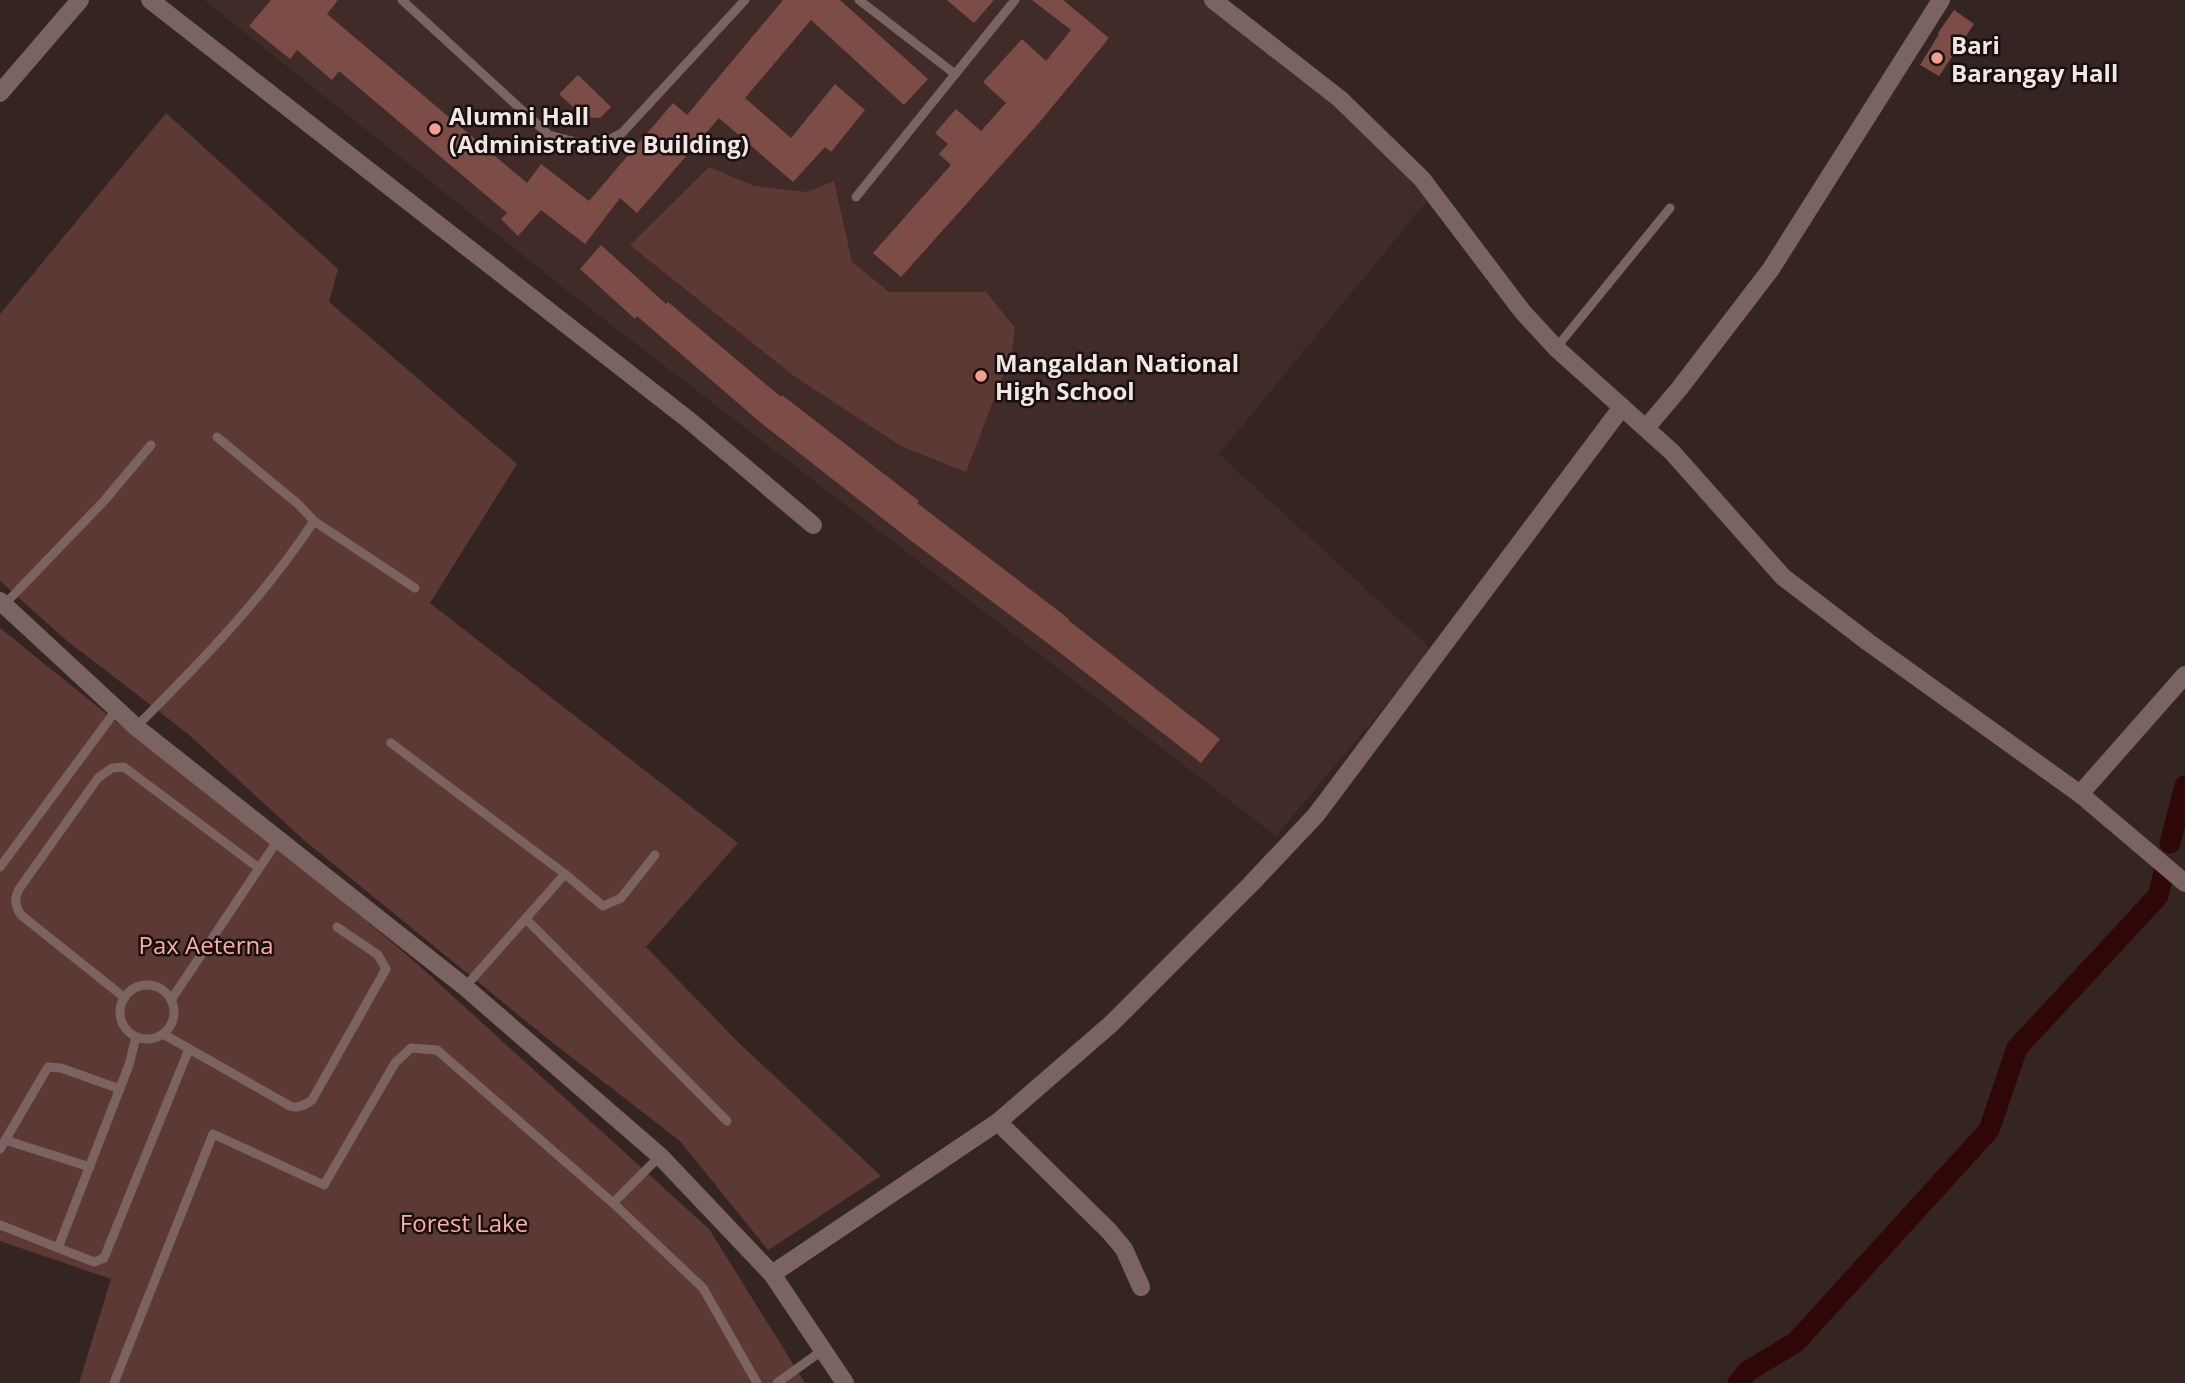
<svg xmlns="http://www.w3.org/2000/svg" width="2185" height="1383" font-family="'Open Sans',sans-serif">
<rect width="100%" height="100%" fill="#342523"/>
<polygon fill="#412b29" points="204,0 1203,0 1330,96 1432,195 1219,454 1432,650 1276,836 575,297"/>
<g fill="#5d3935">
<polygon points="166,113 338,269 329,302 517,464 430,603 738,843 646,947 739,1043 881,1176 768,1250 680,1141 548,1039 305,841 187,733 66,640 0,581 0,314"/>
<polygon points="709,167 754,186 807,192 834,181 852,262 889,292 986,292 1015,328 1012,352 966,472 901,446 794,376 630,245"/>
<polygon points="0,628 119,724 254,826 414,961 709,1229 805,1383 79,1383 111,1279 0,1241"/>
</g>
<g fill="none" stroke-linecap="round" stroke-linejoin="round">
<g stroke="#2f0706" stroke-width="21">
<polyline points="2170,843 2185,786"/>
<polyline points="1738,1383 1748,1371 1796,1342 1989,1130 2017,1048 2158,896 2165,868"/>
</g>
</g>
<g fill="#7c4c47">
<polygon points="271,0 338,0 327,14 527,183 541,164 589,201 673,103 687,115 783,0 840,0 928,79 904,105 811,20 745,98 791,138 835,84 865,110 831,152 825,147 793,182 719,118 637,213 620,198 585,244 541,210 518,236 501,219 507,213 339,71 332,80 297,50 290,59 249,26"/>
<polygon points="947,0 994,0 974,23"/>
<polygon points="1032,0 1063,0 1109,38 1038,124 901,277 873,253 951,165 939,154 948,144 935,133 956,109 981,131 1006,103 983,82 1022,39 1046,61 1071,30"/>
<polygon points="1954,10 1974,24 1939,76 1920,65 1939,34 1938,33"/>
<polygon points="578,75 611,107 600,118 584,117 559,94"/>
<polygon points="601,245 666,304 668,302 781,397 782,395 919,501 917,503 1069,619 1068,620 1220,739 1201,763 1050,645 910,540 761,423 637,316 635,319 580,269"/>
</g>
<g fill="none" stroke-linecap="round" stroke-linejoin="round">
<g stroke="#7a6360" stroke-width="9">
<polyline points="402,0 549,135 595,147 622,133 745,0"/>
<polyline points="859,0 955,74"/>
<polyline points="856,197 1015,0"/>
<polyline points="1556,348 1670,208"/>
<polyline points="314,521 415,588"/>
<polyline points="3,606 104,501 151,445"/>
<path d="M136,727C200,663 264,597 314,521L298,504L217,437"/>
<polyline points="391,743 565,874 603,906 621,898 655,855"/>
<polyline points="0,867 117,709"/>
<polyline points="526,919 727,1121"/>
<circle cx="147" cy="1012" r="27"/>
<polyline points="465,987 565,874"/>
<path d="M125,998L21,915C15,906 14,899 19,889L98,778L112,768L124,767L259,868"/>
<polyline points="171,1000 278,840"/>
<path d="M163,1034L290,1106C298,1109 305,1105 312,1100L386,969L378,955L337,927"/>
<polyline points="5,1140 90,1167"/>
<polyline points="0,1149 48,1067 61,1068 120,1089"/>
<polyline points="613,1203 660,1156"/>
<polyline points="0,1225 94,1262 104,1258 189,1049"/>
<polyline points="58,1248 129,1065 136,1037"/>
<polyline points="114,1383 213,1134 324,1185 395,1063 411,1048 437,1050 613,1203 703,1288 757,1383"/>
<polyline points="777,1383 823,1350"/>
</g>
<g stroke="#7a6360" stroke-width="18">
<polyline points="150,0 690,421 813,525"/>
<polyline points="1213,0 1340,99 1422,179 1522,311 1556,348 1672,452 1783,577 1868,642 2080,794 2185,883"/>
<polyline points="0,93 80,0"/>
<polyline points="1646,428 1679,389 1771,269 1941,0"/>
<polyline points="0,601 136,727 465,987 660,1156 772,1274 845,1383"/>
<polyline points="2080,794 2185,675"/>
<polyline points="998,1122 1109,1231 1124,1249 1141,1287"/>
<polyline points="772,1274 998,1122 1111,1024 1250,885 1316,815 1622,407"/>
</g>
</g>
<g fill="#f59c93" stroke="#17100f" stroke-width="2.5">
<circle cx="1937" cy="58" r="7"/>
<circle cx="435" cy="129" r="7"/>
<circle cx="981" cy="376" r="7"/>
</g>
<g text-anchor="middle" dominant-baseline="central" stroke-width="5" stroke-linejoin="round" paint-order="stroke">
<g font-size="24" font-weight="bold" fill="#f1e6e5" stroke="#17100f" text-anchor="start">
<text x="1951" y="44">Bari<tspan x="1951" dy="28">Barangay Hall</tspan></text>
<text x="449" y="115">Alumni Hall<tspan x="449" dy="28">(Administrative Building)</tspan></text>
<text x="995" y="362">Mangaldan National<tspan x="995" dy="28">High School</tspan></text>
</g>
<g font-size="24" fill="#fcaca3" stroke="#17100f">
<text x="206" y="944">Pax Aeterna</text>
<text x="464" y="1222">Forest Lake</text>
</g>
</g>
</svg>
